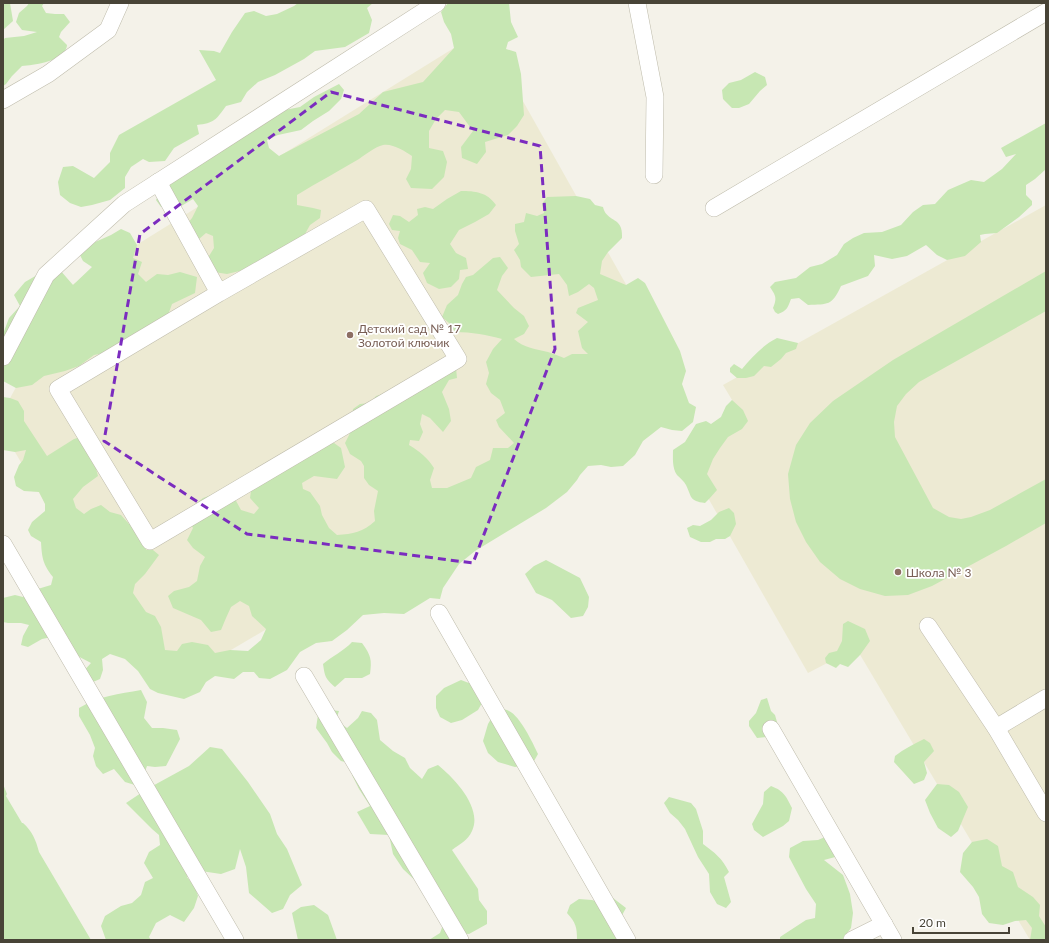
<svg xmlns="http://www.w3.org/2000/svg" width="1049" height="943" font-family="Lato,sans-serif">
<rect width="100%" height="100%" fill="#f4f2e9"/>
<g fill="#edead3">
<polygon points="483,30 682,384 158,693 3,432 3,411 72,285"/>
<polygon points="1046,205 1046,940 1030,940 856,648 808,673 683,454 743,418 723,385"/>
</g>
<g fill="#c7e7b3">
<polygon points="3,3 10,3 13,21 3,30"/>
<path d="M29,3H44L42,6L46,13L55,14H64L70,22L61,32L59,37L67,45C67,47 66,49 65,51C58,62 34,65 22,66L12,76L6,84L3,86V40L5,38L24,36L37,32L22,30L16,22L19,13L27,6Z"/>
<path d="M298,3H373L367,8L372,20L369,33L345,47L315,51L304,59L275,75L258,82L247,92L241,102L226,106C216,120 214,123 197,125L199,134L174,148L165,161L149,162L143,159L131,167L125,177V188L110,200L92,205L81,207L70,203L60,195L58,182L63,167L73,166L94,178L110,162V153L119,135L216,80L199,50L214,51L220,53L232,32L245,13L254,11L266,16L277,14L294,6Z"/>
<path d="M448,3H509L511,22L518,37L508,42L506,49L516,52L521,74L524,115L517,126L508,135L485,142L486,152L477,164L462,158L461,147L473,131L459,112L445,110L436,119L429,131V148L443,151L447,162L444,177L432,189L411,188L406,179L411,169L412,156C405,151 392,143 383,145C375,147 366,154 359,159C339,171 318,182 297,195V205L313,208L321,210L320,218L310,225L305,234L252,268L227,274L214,272L208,265L209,256L214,248L213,236L206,233L199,239L184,228L192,218L198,206L193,199L178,208L171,206L161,207L156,200L162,188L264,114L300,107L314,97L339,84L344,90L341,99L329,111L313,121L301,130L278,135L267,140L269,148L279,156L359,114L383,92L423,82L454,48L451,34L444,22L441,12Z"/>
<polygon points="755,72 765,77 767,85 760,91 749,104 739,108 732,108 723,99 722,90 729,83 741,80"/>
<path d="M1046,123V169L1035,179L1026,185V195L1032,201V205L1019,217L997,233L985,234L980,235L981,242L965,256L947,260L937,255L926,245L907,256L892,259L874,255L875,266L868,276L841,286C832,306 828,304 808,305L799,298L791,299C788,307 787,311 778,314L775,312L773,308C777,298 776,296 770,287L775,282L796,278L810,267L822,264L837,255L844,244L853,238L864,233L882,232L901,225L913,212L923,205L935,204L948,190L971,180L984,182L1002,169L1016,154L1006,157L1001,148Z"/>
<path d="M461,191C475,191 487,192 496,205L489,214L475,222L459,230L450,244L456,253L466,258L468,269L460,270L459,279L451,287L439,289L427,283L423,273L430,263L420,262L412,250L400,244L398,238L400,231L392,230L389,224L393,215L400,216L409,222L418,215L417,209L425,207L433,209L447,199Z"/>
<path d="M576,196L590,199L595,205L603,207C606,220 618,218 621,228C622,231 622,235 622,238L608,252L602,261L600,274L626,285L638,278L645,283L680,351L686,371L682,384L689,403L696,407L693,422L682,431L672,430L661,427L643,441L635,455L623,466L611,467L601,465L588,466L580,475L577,480L567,492L546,508L475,551L459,564L443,588L440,599L430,598L404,614L384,613L363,615L347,630L332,641L316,643L300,652L287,670L270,679L259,678L254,672H243L234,679L215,676L206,682L200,692L184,699L158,693L150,689L138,671L125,659L110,654L102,659L103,670L100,679L86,685L80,675L91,663L66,650L57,636L42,639L28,647L21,645L23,636L29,625L21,623H8L3,622V598L15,595L23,597L31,591L51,585L53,577C43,564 42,559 41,542L31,536L28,530L32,522L45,511V504L39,492L24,491L16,486L14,477L19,465L23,460L26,450L15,452L3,450V397L10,398L18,401L24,411V421L47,456L74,439L87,435L98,476L83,487L73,499L76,508L84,514L91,509L101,505L110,512L121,515L129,524L141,525L150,541L146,550H153L159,555L145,574L135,584L133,593L146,612L155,616L161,627L165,650L177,651L182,644L192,642L208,645L215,653L230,650L248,651L261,640L266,629L252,616L249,606L240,601L231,607L226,618L221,630L211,632L201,620L173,608L168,596L174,591L189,587L197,581L200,566L205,557L193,548L187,540L193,528L188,519L190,508L203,498L214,494L235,499L241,510L254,514L259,508L250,498L251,491L267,477L319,445L334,443L341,448L345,467L337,479L314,476L302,483L303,489L310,492L320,506L322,515L329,528L337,535C353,534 363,532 375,521L374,511L378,491L369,485L364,478V466L361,461L350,454L345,443L351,431L353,409L360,404L370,403L376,396L386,393L410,388L431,386V375L456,368L457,378L449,380L442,392L449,409L451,421L443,432L430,418L422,414L420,424L423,432L419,441L410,440L409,445C419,451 428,458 434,468L430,480L432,488H447L471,478L476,467L490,460L493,448H508L514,443L499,427L496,420L505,413L500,400L491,393L486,384L489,373L486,362L493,349L502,339C487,335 472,332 455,332L449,323L442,317L447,305L458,295L462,284L466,277L473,275L493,258L500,257L508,268L502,276L497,290L514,308L524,316L529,326L524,334L514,339C524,348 536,349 548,352C554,354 559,356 564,358L572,354H588L582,348L578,331L588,322L576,313L578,308L598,300L594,288L589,284L578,292L569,296L567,285L559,274L531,277L521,267L520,260L514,250L519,244L515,231V224L524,222L526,213L537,216L544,213L542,204L547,197Z"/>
<polygon points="121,229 130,233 137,245 133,258 142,262 138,274 146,282 157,274 168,275 180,272 197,277 195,293 172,304 164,326 113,351 94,355 79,366 65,371 44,376 32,385 16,388 3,381 3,334 9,318 20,306 14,295 25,282 44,271 60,270 73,285 92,267 83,261 79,253 86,246 111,235"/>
<polygon points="1046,271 1046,311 919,382 906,394 897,406 894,422 895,437 933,508 949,517 961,519 971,517 990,510 1046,479 1046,523 1006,546 932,586 908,595 885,596 860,589 840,579 820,562 806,542 796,522 790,499 788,474 796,445 810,423 833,401 893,360"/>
<path d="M777,338L798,343L796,349L786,353L781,359L771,367L764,366L754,376L746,378H737L730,372V368L734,364L742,369C752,357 763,345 777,338Z"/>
<path d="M732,400L743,410L748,421L742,429L728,437L720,448L713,459L707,474L717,490L709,499L705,503C689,501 692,497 686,485C684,481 680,478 677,475C672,468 673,458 673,450L685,442L696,424L706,421L711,424L721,417L726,406Z"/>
<polygon points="729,508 734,513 736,524 730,536 725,539 716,539 710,542 701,542 690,537 687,528 693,525 700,526 711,520 719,512"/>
<polygon points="546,560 580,578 589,597 588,607 583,616 571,618 552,600 536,593 525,574 534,566"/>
<polygon points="848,621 865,629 870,641 860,655 848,667 840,664 836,668 826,663 825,658 829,653 837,651 842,641 843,624"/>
<path d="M352,642L362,643C371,655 372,660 370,674L362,678H345L335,687C325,678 325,677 323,664C332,656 344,651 352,642Z"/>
<polygon points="461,680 482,688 486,696 478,710 462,720 451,723 440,717 436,708 436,696 444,688"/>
<path d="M141,690L147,702L144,718L152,728H163L177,730L180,739L166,766L155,767L147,766L142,780L135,785L125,782L114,769L103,774L96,766L93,756L95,748L90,735L79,716V708C99,696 119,694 141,690Z"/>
<polygon points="767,698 771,711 775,715 779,729 766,737 757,738 749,726 749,721 756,713 761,700"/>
<path d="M323,709L339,711L336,720L347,728L358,718L362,711L371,713L377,720L380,740L393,751L405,758L410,768L422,779L428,769L438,765C454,778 483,808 472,831C468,840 460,844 452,850L478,889L479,900L487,911V924L469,934L456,933L455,940H429L440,933L443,925L438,917L435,914L436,900L403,869L393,854L389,835L370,834L357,812L370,806L359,789L352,775L356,765L341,761L332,752L327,743L316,728L318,715Z"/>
<path d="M503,709C505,709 507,710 509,711C520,716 533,743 538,754L534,761L526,765L515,767L498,762L488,753L483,741L488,724L495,712Z"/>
<path d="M924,739L930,743L934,751L924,762L927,773L924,780L914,784L894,762L895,756C904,749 914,744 924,739Z"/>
<polygon points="210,747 222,749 248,782 270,814 277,834 287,849 302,885 290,895 283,909 272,913 249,893 246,867 240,849 235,869 221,874 194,870 187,877 195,887 198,896 194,908 184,922 170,915 156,923 149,937 151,940 106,940 101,926 105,916 121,906 132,903 141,895 145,882 153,878 144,863 149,852 160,845 159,835 152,829 126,803 147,789 189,766"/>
<path d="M3,784L7,794L6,796L22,823H23C32,831 36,840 39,852L91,940H3Z"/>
<polygon points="937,784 949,785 959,792 968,807 958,831 951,837 938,828 930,813 925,800"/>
<path d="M771,786C784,791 786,796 792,808L789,821L783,826L763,837L754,830L752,824L763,804L764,792Z"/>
<path d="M669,797L691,803L696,809L703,831V844C715,853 722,858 729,872L724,877L731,902L726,908L717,904L710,892L709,874L698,857L685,829L678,820L670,813L664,803Z"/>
<polygon points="832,834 839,856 824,860 843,875 850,894 853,913 851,928 842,940 780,940 780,937 806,920 815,918 816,904 806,889 789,857 790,848 803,841 818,840"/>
<polygon points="987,839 998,846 1002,866 1013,872 1018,887 1033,897 1040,905 1039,916 1046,927 1046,940 1030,940 1032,928 1026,920 1015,921 1003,925 989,923 982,914 979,897 973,887 960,872 963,853 972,842"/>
<path d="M613,898L626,908L621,917L627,940H577C577,927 576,923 567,913L570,905L579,899L592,900L602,903L604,900Z"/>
<polygon points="314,905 328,915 337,940 298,940 292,913 301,907"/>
</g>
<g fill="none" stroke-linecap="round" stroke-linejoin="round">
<g stroke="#bfbcac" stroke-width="18">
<g id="lane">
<polyline points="637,3 655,97 654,175"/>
<polyline points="3,100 48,74 108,30 120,3"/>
<polyline points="158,182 219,293 58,389 150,541 458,359 366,209 219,293"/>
<polyline points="714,208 1046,12"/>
<polyline points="3,357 46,275 124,204 437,3"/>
<polyline points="3,544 235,940"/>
<polyline points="439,613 627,940"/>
<polyline points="928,626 996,728 1046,813"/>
<polyline points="304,676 460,940"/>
<polyline points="996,728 1046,698"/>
<polyline points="771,729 893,940"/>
<polyline points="852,940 884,924"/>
</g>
</g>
<use href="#lane" stroke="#fff" stroke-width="17"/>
</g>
<path fill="none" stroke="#7b2cbf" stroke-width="3" stroke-dasharray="8 5" stroke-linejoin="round" d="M331,92L540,146L555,349L473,563L247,534L104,441L140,234Z"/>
<g fill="#8d6e63" stroke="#fff" stroke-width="1.5">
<circle cx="350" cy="335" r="4"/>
<circle cx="898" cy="572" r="4"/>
</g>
<g text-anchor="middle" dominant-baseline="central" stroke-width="3.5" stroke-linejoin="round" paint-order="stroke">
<g font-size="12" fill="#785e54" stroke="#fff" text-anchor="start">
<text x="358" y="328">Детский сад № 17<tspan x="358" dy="14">Золотой ключик</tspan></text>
<text x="906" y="572">Школа № 3</text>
</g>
</g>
<rect width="1049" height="943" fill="none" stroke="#484437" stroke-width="8"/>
<path d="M913 927v6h96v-6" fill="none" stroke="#484437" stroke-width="2"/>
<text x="919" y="927" font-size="12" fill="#484437" stroke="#ffffff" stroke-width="3" paint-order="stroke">20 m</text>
</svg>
